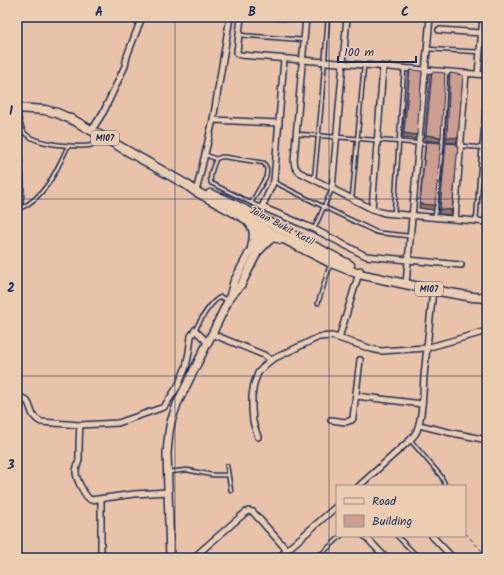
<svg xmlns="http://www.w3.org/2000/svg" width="504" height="575" font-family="Kalam,sans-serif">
<rect width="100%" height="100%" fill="#e8c3a9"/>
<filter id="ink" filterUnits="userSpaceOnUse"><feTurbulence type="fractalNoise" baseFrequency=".025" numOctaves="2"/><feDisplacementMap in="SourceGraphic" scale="8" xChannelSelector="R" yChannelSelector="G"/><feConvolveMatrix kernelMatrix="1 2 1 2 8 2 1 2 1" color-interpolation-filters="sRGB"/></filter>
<g filter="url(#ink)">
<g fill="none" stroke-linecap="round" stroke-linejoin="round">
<g stroke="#1b2f5e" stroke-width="5.5">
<g id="lane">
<polyline points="239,35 304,40"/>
<polyline points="427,49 480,52"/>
<path d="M18,111C19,117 20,126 24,132C33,145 78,148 93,145C97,144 100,141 103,138"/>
<path d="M17,133C19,145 26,200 19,208C19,209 18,209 17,210"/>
<polyline points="297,134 428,144"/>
<polyline points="461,146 487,148"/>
<polyline points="206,155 216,159"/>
<polyline points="314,179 321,109 328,17"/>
<polyline points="274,182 324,207 376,232 381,233 409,236"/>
<polyline points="352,198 364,66"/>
<path d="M251,203L266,177L267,169L264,163L225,157H221L216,159C213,167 209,175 211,183L251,203L261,207"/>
<path d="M19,209C45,198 57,170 68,146"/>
<polyline points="394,214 404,69"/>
<polyline points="435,217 442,145 446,72"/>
<polyline points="476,221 487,81"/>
<polyline points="314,229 332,189"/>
<polyline points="318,303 330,265"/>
<path d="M195,330C200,321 211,300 221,297L227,300"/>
<polyline points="411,441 441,476 444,482 445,486"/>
<polyline points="227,466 231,491"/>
<polyline points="169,472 187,470 212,475 228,475"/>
<polyline points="397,536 419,558"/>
<polyline points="317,558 341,536"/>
</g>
</g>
<g stroke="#1b2f5e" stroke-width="8">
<g id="street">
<polyline points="241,17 237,52 238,54 240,55 487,75"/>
<polyline points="276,17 305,19"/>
<polyline points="306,17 294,161 295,167 299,172 372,209 384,213 487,222"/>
<polyline points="439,30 482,33 487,34"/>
<polyline points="284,59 274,181 262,207 314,229 366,256 461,265"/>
<polyline points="478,74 483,17"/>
<polyline points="213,120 279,123"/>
<polyline points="92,130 104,111 125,66 127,56 142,17"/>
<polyline points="332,189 347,17"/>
<polyline points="195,191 197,188 213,120 230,17"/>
<polyline points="372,209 383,67"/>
<polyline points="455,219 466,73"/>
<polyline points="406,284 430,17"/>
<polyline points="212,334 264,355 271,360"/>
<polyline points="339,338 360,270"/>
<polyline points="356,396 422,404"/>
<path d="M17,397C36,399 25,414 41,422L80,425L118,423L164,407L178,386L186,367L189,352L191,336L195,330L208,343"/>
<polyline points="331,420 346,422 352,420 353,418 360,360"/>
<path d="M80,425C79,436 79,448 79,460C78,464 76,468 76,472C76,479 85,497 91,500L134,494L168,492"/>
<polyline points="419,425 452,433 463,435 487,440"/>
<polyline points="258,437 253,422 252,409 252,396 254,384 258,373 264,366 271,360 319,337 332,336 372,349 381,351 426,348 487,331"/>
<path d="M359,486L410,440C414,436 417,433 418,427C423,413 423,391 424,376C427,347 430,319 433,290"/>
<polyline points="101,499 101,558"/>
<polyline points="365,536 386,558"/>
<polyline points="432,536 453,558"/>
<polyline points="320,555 323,558"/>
<polyline points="193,558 246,512 249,511 253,512 287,550"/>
<polyline points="278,558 337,506"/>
</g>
</g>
<g stroke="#1b2f5e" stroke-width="10">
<g id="secondary">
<polyline points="231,296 241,285 268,231"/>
<polyline points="170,558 167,453 169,432 171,422 177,404 212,334 230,297 234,282 263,227"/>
</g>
</g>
<g stroke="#1b2f5e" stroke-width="11">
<g id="primary">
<polyline points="17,108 45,110 57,113 75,121 187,185 195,191 268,231 331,263 359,274 433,290 473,297 487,298"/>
<polyline points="210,194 226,200 350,265"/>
<path d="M248,221C256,229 254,238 252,248"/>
<polyline points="258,251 269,240 273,237 281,239"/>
</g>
</g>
<polyline stroke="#1b2f5e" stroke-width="1" stroke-dasharray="4 3" stroke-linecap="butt" points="465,533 487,556"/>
<use href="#lane" stroke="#ebceb2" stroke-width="2.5"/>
<use href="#street" stroke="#ebceb2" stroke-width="5"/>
<use href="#secondary" stroke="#ebceb2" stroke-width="7"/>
<use href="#primary" stroke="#ebceb2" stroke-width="8"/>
</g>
<g fill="#af887c" stroke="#1b2f5e">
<polygon points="410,70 417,135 415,139 402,138 408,74"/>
<polygon points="432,72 439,142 424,140 430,76"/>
<polygon points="450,73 458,138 456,143 445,142 448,78"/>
<polygon points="426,142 435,205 433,210 419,208 425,146"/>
<polygon points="446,143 452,210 451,215 438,214 445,148"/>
</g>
<g fill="#8f6f65" stroke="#1b2f5e">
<polygon points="404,133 417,135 415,139 402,138"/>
<polygon points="426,135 441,137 439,142 424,140"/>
<polygon points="447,137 458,138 456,143 445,142"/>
<polygon points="420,204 435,205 433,210 419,208"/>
<polygon points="440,209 452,210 451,215 438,214"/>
</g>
<g fill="#cc9e90" stroke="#1b2f5e">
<polygon points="410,70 422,71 417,135 404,133"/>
<polygon points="432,72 445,73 441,137 426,135"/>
<polygon points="450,73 463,75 458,138 447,137"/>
<polygon points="426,142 441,143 435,205 420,204"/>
<polygon points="446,143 457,144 457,146 458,146 452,210 440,209"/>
</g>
</g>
<path fill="none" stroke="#1b2f5e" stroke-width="1" stroke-opacity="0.55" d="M175,17V558M329,17V558M17,199H487M17,376H487"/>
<g text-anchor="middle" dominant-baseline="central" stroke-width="3" stroke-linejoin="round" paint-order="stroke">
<g fill="#ebceb2" stroke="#595f77" stroke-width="1">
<rect x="91" y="131" width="28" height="14" rx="3"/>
<rect x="415" y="282" width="28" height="14" rx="3"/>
</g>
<g font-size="9" font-weight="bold" fill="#1b2f5e">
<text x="105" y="138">M107</text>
<text x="429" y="289">M107</text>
</g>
<g font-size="10" fill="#1b2f5e" stroke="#ebceb2">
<text transform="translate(282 226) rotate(28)">Jalan Bukit Katil</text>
</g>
</g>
<rect width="504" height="575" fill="none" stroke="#ebceb2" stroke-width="44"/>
<rect x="336" y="485" width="130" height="52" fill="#ebceb2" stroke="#988e90"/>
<rect x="344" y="498" width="20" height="6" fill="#ebceb2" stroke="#988e90"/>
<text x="372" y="505" font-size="12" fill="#1b2f5e">Road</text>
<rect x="344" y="515" width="20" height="12" fill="#cc9e90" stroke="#988e90"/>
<text x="372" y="525" font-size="12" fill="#1b2f5e">Building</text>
<path d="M338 56v6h78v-6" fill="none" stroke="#1b2f5e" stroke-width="2"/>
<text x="344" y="56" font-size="12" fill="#1b2f5e" stroke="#ebceb2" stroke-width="3" paint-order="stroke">100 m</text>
<rect x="22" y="22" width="460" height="531" fill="none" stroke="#1b2f5e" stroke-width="1.5"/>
<g font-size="13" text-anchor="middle" font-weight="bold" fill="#1b2f5e">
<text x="99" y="16">A</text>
<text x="252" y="16">B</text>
<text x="405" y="16">C</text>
<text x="11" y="115">1</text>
<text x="11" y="292">2</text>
<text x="11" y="469">3</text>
</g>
</svg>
